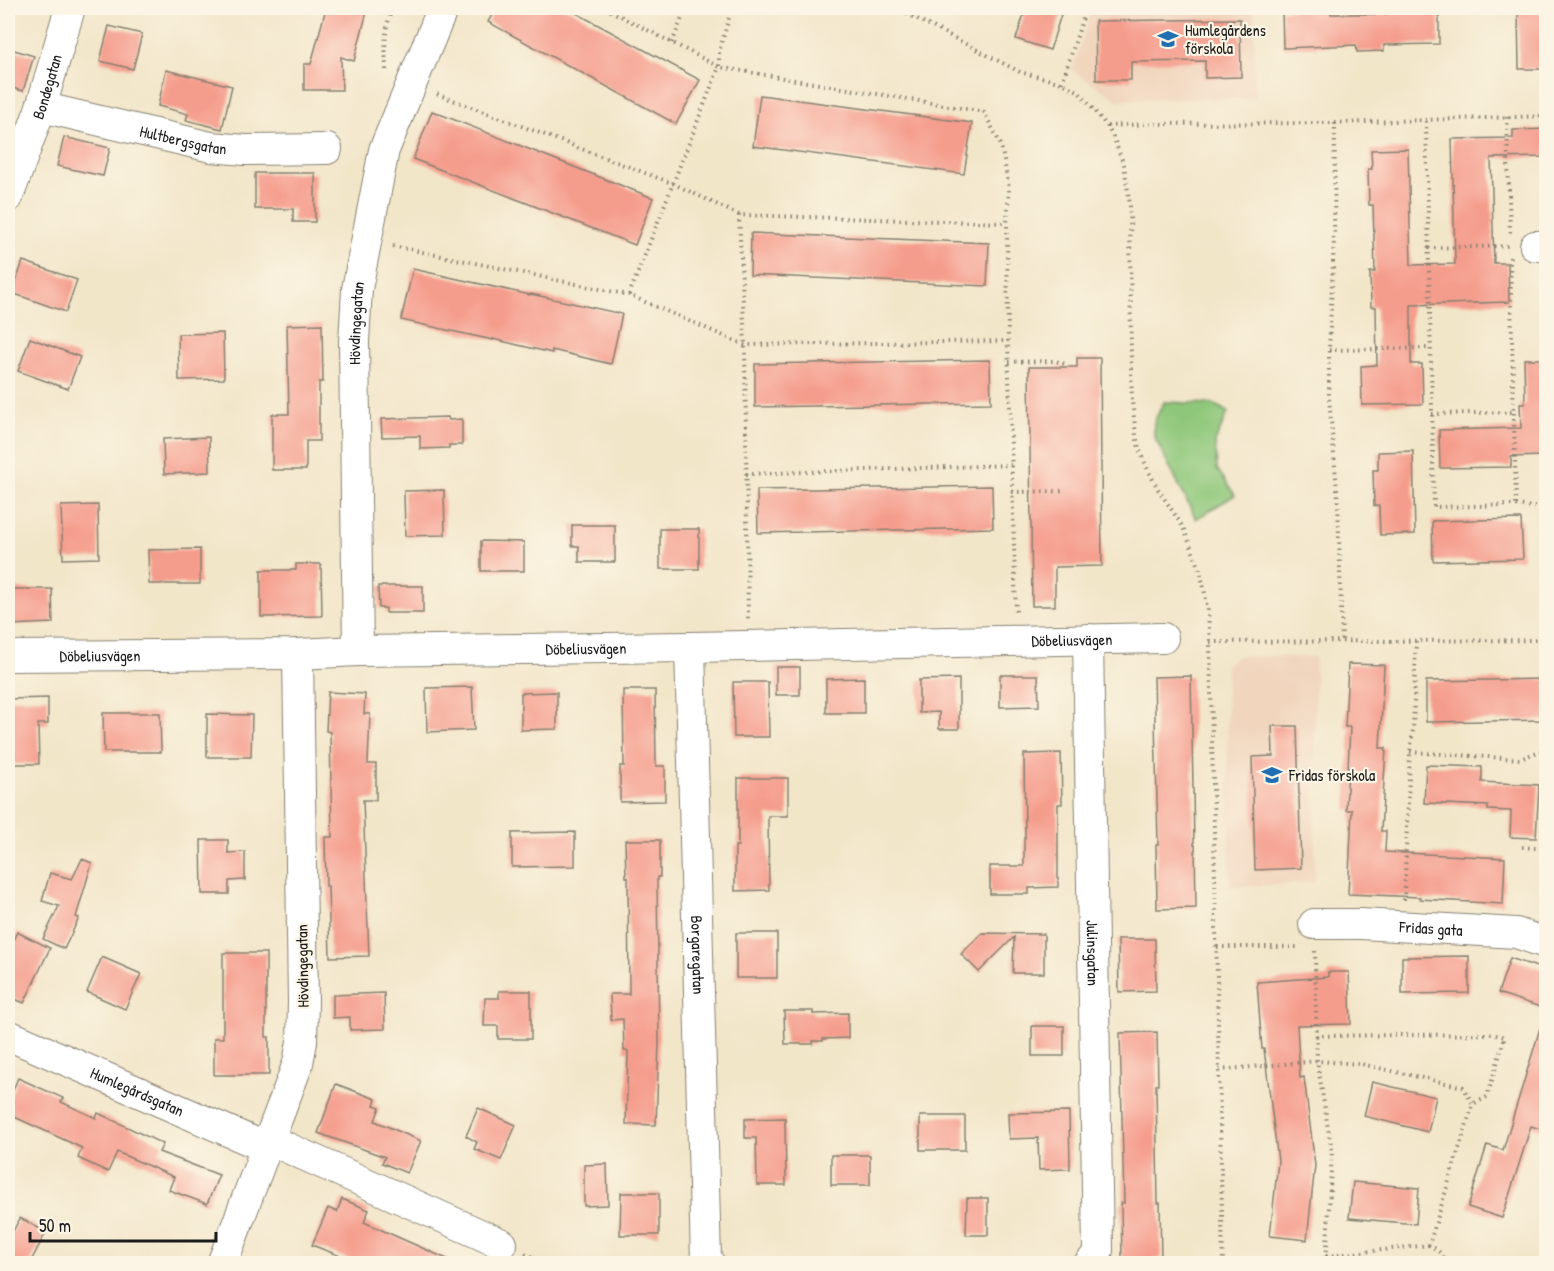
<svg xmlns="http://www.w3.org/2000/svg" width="1554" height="1271" font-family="'Patrick Hand',sans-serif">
<rect width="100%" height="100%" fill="#fcf5e5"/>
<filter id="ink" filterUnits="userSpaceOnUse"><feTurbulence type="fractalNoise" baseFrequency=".0167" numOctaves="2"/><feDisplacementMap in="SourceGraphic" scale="12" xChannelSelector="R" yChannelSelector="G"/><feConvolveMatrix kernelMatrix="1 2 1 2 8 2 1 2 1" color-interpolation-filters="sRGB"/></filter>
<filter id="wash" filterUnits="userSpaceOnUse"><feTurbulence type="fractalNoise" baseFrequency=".008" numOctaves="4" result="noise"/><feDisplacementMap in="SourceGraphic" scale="24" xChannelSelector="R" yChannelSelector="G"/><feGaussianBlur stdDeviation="1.35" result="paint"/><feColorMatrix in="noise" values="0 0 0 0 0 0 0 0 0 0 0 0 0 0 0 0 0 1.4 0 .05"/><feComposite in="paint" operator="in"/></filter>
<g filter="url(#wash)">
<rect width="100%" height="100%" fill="#f2e6c9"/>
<g fill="#f1d5bd">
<polygon points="1092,8 1254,8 1255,98 1118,100 1072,70"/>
<polygon points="1237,656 1315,657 1315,883 1230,887 1226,666"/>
</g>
<polygon fill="#8fc77a" stroke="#56724b" stroke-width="1.5" points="1164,402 1213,404 1228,412 1215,442 1217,469 1235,495 1196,519 1154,436 1154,422"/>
<g id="blocks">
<g fill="#f59d8d">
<polygon points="326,8 368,8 354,61 341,57 342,90 304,90 304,64 311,64"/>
<polygon points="496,8 567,8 700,80 676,124 488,22"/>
<polygon points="1026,8 1063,8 1050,50 1016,39"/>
<polygon points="1386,8 1439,8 1439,44 1384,45 1384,51 1357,52 1356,45 1283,48 1282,10 1331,9 1331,14 1386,14"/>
<polygon points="1518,12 1546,12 1546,69 1519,69"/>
<polygon points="1240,19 1241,77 1205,78 1205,61 1131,62 1131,80 1096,80 1095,21"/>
<polygon points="109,26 142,34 133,69 100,61"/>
<polygon points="8,48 34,56 23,91 8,87"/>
<polygon points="166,70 232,86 222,129 186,120 188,114 158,106"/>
<polygon points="760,95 972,123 964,174 753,146"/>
<polygon points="432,111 653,198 635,245 413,159"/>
<polygon points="1546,129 1546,157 1491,158 1494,263 1508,263 1509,302 1411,305 1411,364 1422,364 1423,404 1362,405 1361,366 1377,365 1376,307 1371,307 1370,272 1375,272 1373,205 1369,205 1368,169 1372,169 1371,150 1408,149 1411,265 1455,264 1452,139 1513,138 1513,130"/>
<polygon points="64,137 110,148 103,176 57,166"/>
<polygon points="255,173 315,173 315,222 293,222 293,209 255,209"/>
<polygon points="751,233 989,243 987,286 750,275"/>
<polygon points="23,261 77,280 66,312 12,293"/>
<polygon points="413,269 530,295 531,294 622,314 611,364 552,350 552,353 493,339 493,340 401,320"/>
<polygon points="322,324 323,382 319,382 319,441 306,441 306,470 272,470 272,414 289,414 287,325"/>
<polygon points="223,333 224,379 179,380 178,334"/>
<polygon points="30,338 80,357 68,389 18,371"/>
<polygon points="1077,358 1100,358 1102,566 1055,567 1055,606 1032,606 1029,367 1077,367"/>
<polygon points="1524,359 1546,359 1546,456 1511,457 1511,467 1440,468 1439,430 1521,428 1520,404 1525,404"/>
<polygon points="990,360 991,403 755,407 755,364"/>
<polygon points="448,417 449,420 462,419 462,445 449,445 449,448 420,449 420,436 382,437 381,419"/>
<polygon points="209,437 210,472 164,474 163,439"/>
<polygon points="1413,451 1415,534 1380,535 1379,506 1374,506 1373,470 1378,470 1378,452"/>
<polygon points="992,486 993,528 758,533 757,490"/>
<polygon points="444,490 445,535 405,536 404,491"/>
<polygon points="98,505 99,558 63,559 61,506"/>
<polygon points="1521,519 1523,559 1433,561 1432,521"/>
<polygon points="572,525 615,525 615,562 579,562 579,546 572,546"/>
<rect x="660" y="529" width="39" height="40"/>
<polygon points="481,541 524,542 524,571 481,571"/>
<polygon points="200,549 200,584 149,584 148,550"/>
<polygon points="296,564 321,564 322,616 261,617 261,570 296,570"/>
<polygon points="378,586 423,586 423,613 386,613 386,608 379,608"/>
<polygon points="8,589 52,589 53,623 8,625"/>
<polygon points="1348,664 1384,665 1380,748 1386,748 1381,831 1386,831 1385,852 1505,858 1503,904 1420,899 1420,897 1348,894 1352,810 1346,810 1350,727 1345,727"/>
<rect x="776" y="667" width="24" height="28"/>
<polygon points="1000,675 1038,675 1039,706 1000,707"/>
<polygon points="1191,676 1194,845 1195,845 1196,908 1157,909 1156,845 1158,845 1154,677"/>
<polygon points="864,678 864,713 826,713 826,679"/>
<polygon points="959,679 959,729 939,729 939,712 919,713 919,680"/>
<polygon points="1546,679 1546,720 1426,722 1426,681"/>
<polygon points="733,682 768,682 769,737 734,737"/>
<polygon points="472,687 474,730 427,732 426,688"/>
<polygon points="623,690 655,690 656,766 665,766 665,801 620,802 620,766 624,766"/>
<polygon points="328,692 365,694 364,714 370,714 368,764 376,764 376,800 363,800 369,956 330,957 328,886 326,886 325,837 332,837 330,732 326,731"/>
<polygon points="557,692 557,729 521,730 521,693"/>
<polygon points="48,698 48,724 38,724 39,764 8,764 8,699"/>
<polygon points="103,713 160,713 161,752 104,752"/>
<polygon points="207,714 252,715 251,757 207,757"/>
<polygon points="1272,726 1297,726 1301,868 1255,870 1252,757 1273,756"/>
<polygon points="1061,753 1062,804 1058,804 1058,887 1029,888 1029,894 990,894 990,866 1024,866 1024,838 1025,838 1024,754"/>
<polygon points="1426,765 1482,767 1482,782 1539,785 1536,838 1510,837 1511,811 1488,810 1488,806 1424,803"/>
<polygon points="738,778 788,778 788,816 768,816 769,890 735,891 735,846 738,846"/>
<polygon points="575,832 575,866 512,867 512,833"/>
<polygon points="201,840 228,840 228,853 245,852 245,880 229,881 229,894 202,894"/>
<polygon points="625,840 660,840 660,877 657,877 659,1043 656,1125 626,1124 628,1051 624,1051 623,1019 611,1020 610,994 629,994 628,877 626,877"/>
<polygon points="82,859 92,863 76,917 79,918 64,949 43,939 59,906 42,901 50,873 72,879"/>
<polygon points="17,932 50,948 24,1003 8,996 8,951"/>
<rect x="736" y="933" width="41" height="45"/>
<polygon points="982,933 1044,934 1044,973 1013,973 1014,937 979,972 961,954"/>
<polygon points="1118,939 1155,939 1156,991 1119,992"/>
<polygon points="223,953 266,953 266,1037 269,1037 269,1075 214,1075 214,1038 223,1038"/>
<polygon points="1469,956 1469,993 1402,994 1402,957"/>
<polygon points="102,957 141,974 125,1009 87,992"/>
<polygon points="1510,958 1546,970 1546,1009 1498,993"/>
<polygon points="1328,972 1349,972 1351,1024 1297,1025 1300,1078 1304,1077 1315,1165 1307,1240 1270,1236 1278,1161 1264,1049 1262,1049 1257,982 1328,977"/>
<polygon points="499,991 531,991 531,1039 498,1039 498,1026 484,1026 485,998 499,998"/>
<polygon points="384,993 385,1029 350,1030 350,1017 333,1018 333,995"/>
<polygon points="784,1011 813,1011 813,1014 848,1013 848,1038 823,1039 823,1041 813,1041 813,1044 785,1044"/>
<polygon points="1542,1022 1546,1023 1546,1131 1531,1126 1502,1218 1468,1207 1487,1145 1503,1150"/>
<rect x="1032" y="1026" width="32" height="30"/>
<polygon points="1157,1032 1158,1085 1156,1085 1158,1203 1160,1203 1161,1259 1122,1260 1121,1203 1124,1203 1120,1033"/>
<polygon points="18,1078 63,1098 61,1102 96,1118 98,1113 163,1144 159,1152 219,1175 207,1204 169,1190 174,1177 117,1152 108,1172 78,1158 82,1148 8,1114 8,1102"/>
<polygon points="1372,1082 1436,1097 1428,1132 1364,1116"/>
<polygon points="336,1084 376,1099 374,1105 380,1107 375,1121 421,1141 407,1173 382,1163 385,1157 318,1133"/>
<polygon points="478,1108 516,1125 501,1160 474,1149 477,1142 466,1136"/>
<polygon points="1069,1112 1070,1169 1039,1170 1038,1138 1009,1139 1008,1113"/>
<rect x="920" y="1116" width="45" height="34"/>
<polygon points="785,1118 786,1185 757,1185 756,1138 745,1138 745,1119"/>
<rect x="831" y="1155" width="39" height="30"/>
<polygon points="607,1164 608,1205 584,1206 584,1165"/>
<polygon points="1353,1182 1419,1188 1416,1224 1349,1218"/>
<polygon points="621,1193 659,1193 659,1235 620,1235"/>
<polygon points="967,1198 988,1198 988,1235 966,1235"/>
<polygon points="342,1199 369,1210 364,1222 456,1263 358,1263 312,1245 328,1208 337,1212"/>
<polygon points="20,1218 46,1232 30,1263 8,1263 8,1241"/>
</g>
</g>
</g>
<g filter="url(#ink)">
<use href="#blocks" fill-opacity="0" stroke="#878172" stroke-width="1.5"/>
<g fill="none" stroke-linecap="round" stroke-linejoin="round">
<g stroke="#878172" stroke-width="32">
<g id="minor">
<path id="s1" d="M41,107L211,147L245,150L327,149"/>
<path id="s2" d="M8,197L41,107L70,8"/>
<polyline points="1535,246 1546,246"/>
<path id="s3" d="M1088,639L1098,1250L1097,1255L1089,1264"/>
<path id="s4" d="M690,647L706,1261L710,1264"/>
<path id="s5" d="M358,651L354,342L357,289L384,150L443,8"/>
<path id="s6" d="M8,656L298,654L358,651L690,647L1163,638"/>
<path id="s7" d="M1314,924H1361L1516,933L1546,943"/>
<path id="s8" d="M8,1035L267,1148"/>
<polyline points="270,1140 502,1244"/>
<polyline points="222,1264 290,1085 298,1063 302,1042 303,1002 298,654"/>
</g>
</g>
<g stroke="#878172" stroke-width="4" stroke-dasharray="1.5 4.5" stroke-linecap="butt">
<polyline points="605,8 719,67 984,112 1001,145 1009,188 1007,223 1008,341 1016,615"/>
<polyline points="896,8 1020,72 1062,83 1078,91 1107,126 1114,139 1124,165 1130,205 1131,368 1132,401 1136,435 1139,449 1148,470 1158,489 1183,527 1199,567 1204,588 1208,612 1210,642 1223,1264"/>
<polyline points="672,43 686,8"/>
<path d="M386,70C385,45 384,32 392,8"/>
<polyline points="1062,83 1086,8"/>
<polyline points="437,94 674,184 739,215 1007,223"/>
<polyline points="1507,117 1510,234"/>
<polyline points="1426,121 1434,507 1516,505 1535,507"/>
<polyline points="1335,123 1334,240 1329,350 1329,398 1338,500 1342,641"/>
<polyline points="1107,126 1147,124 1335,123 1546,116"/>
<polyline points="739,215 745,345 748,620"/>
<polyline points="393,246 629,295 745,345 1008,341"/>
<polyline points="1428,248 1509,246"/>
<polyline points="1510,257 1516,505"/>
<polyline points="629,295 719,67 719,52 732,8"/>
<polyline points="1329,350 1430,348"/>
<polyline points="1009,362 1056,361 1065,364"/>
<polyline points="1432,414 1514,412"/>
<polyline points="746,474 1011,465"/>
<polyline points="1012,492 1066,491"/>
<polyline points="1210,642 1546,640"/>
<polyline points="1410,752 1520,759 1540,751 1546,751"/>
<polyline points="1522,847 1546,849"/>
<polyline points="1404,900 1410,752 1413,730 1416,641"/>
<polyline points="1217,947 1299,947"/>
<polyline points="1315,951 1317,1061 1332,1152 1326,1264"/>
<polyline points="1316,1036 1492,1034 1505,1037 1487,1097 1473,1104"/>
<path d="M1219,1070L1317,1061L1361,1064L1463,1087L1473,1104L1429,1245C1436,1249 1445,1254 1443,1264"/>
<polyline points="525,1254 550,1264"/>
<polyline points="1326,1256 1429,1245"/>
<polyline points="1223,1262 1326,1263"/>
<polyline points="666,1264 681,1263"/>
</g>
<use href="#minor" stroke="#fff" stroke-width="30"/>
</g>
</g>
<defs>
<g id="school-bare" transform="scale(1.62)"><path d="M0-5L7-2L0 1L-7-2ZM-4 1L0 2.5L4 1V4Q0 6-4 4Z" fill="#1f6fb2" stroke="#fcf5e5" stroke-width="2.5" paint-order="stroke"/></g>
</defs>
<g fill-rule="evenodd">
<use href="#school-bare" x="1168" y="39"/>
<use href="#school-bare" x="1272" y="775"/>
</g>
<g text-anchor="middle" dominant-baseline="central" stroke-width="4.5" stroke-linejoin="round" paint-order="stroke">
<g font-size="16" fill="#1c1c1c" stroke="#fcf5e5" text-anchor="start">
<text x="1185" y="30">Humlegårdens<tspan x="1185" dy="18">förskola</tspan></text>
<text x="1289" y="775">Fridas förskola</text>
</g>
<g font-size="16" fill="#1c1c1c" stroke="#fcf5e5">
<text stroke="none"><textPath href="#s2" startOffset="117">Bondegatan</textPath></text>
<text stroke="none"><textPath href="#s1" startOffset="146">Hultbergsgatan</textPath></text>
<text stroke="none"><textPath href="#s5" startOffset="328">Hövdingegatan</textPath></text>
<text stroke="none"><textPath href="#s6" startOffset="1064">Döbeliusvägen</textPath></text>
<text stroke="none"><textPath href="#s6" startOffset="578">Döbeliusvägen</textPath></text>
<text stroke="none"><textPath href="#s6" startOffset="92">Döbeliusvägen</textPath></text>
<text stroke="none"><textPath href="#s7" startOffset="117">Fridas gata</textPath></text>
<text stroke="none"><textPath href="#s3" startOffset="314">Julinsgatan</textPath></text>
<text stroke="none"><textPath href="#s4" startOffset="308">Borgaregatan</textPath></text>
<text transform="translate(302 966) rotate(-91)">Hövdingegatan</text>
<text stroke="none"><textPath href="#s8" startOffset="141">Humlegårdsgatan</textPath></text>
</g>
</g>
<rect width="1554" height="1271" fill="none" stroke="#fcf5e5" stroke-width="30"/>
<path d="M30 1232v9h186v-9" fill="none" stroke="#1c1c1c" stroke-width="3"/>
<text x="39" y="1232" font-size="18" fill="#1c1c1c" stroke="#fcf5e5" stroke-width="4.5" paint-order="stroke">50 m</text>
</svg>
